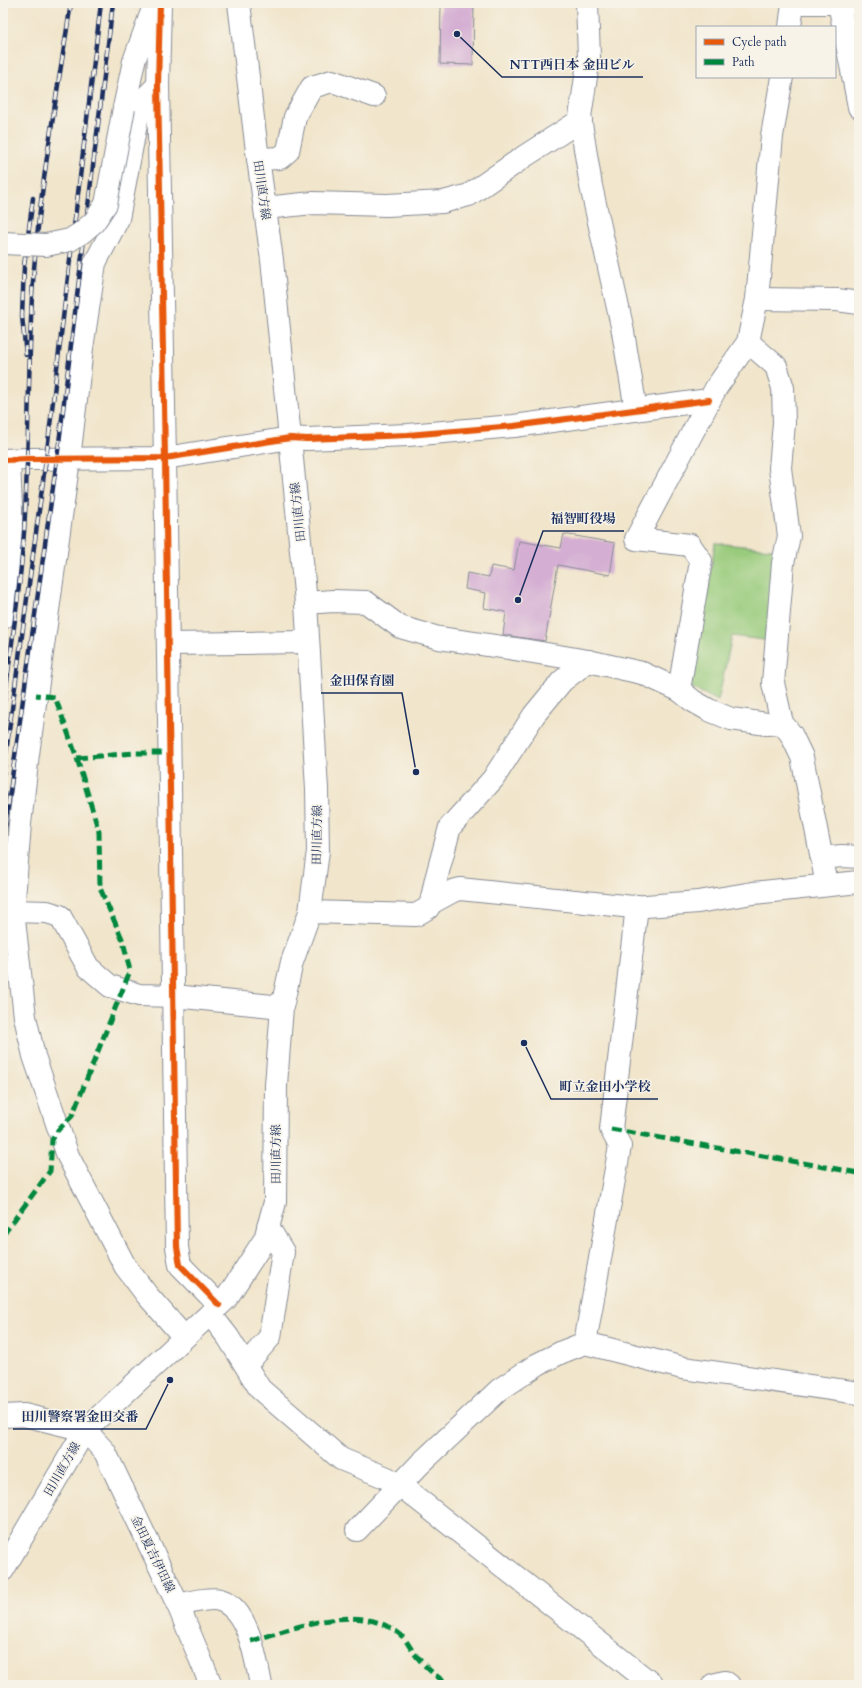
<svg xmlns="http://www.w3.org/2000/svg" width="862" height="1688" font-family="Cardo,'Noto Serif JP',serif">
<rect width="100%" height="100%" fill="#f7f3e8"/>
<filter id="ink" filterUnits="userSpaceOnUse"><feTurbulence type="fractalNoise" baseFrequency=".025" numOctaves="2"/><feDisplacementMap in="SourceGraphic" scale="8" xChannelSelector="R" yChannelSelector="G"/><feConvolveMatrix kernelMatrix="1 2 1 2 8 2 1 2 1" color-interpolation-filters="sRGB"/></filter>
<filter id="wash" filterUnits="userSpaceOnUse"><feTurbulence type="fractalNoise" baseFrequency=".012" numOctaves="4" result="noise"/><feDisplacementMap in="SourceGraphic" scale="16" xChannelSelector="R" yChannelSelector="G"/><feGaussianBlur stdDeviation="0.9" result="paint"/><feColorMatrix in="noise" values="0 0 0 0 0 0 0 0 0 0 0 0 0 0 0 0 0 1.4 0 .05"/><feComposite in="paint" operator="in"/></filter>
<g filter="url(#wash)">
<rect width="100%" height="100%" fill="#f1e5cb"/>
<polygon fill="#99cb7b" stroke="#5a7d6c" points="715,543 781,550 771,641 732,636 718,701 691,687"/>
<g id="blocks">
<g fill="#d4aed3">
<polygon points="441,3 474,3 473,65 440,64"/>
<polygon points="564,534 615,543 610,575 558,565 545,641 503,635 506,612 484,608 486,593 465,589 467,573 489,577 491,566 514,570 519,541 561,548"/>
</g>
</g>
</g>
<g filter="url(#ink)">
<use href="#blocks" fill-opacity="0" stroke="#868a94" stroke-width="1"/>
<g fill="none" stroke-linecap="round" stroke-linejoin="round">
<g stroke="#868a94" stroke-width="24">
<g id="minor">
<polyline points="160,3 158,85 165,458 177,1247 180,1265 219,1305"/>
<polyline points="587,3 589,57 580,117 591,186 622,326 636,410"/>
<polyline points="839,3 859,107"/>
<polyline points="790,27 793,3"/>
<polyline points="158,85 140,103 118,219 95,263 82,348 69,459 28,754 20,824 13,911 25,1017 34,1056 68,1156 125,1266 147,1295 184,1337"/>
<polyline points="124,108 134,61 155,3"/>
<polyline points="258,159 280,158 288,151 295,117 312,87 332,81 374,96"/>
<polyline points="265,208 313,203 387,205 443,202 469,195 525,156 581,120"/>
<polyline points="757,299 837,300 859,303"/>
<polyline points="748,342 776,366 783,388 784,423 780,468 789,536 783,563 773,683 782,723 791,734 802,757 827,885"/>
<polyline points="3,460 28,459 165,458 290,438 307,439 408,435 514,426 709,400"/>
<polyline points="306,603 333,601 366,602 400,627 439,638 522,650 588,661 642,673 679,690 693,701 709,710 731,719 767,724 782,723"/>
<polyline points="3,618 12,533 9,460"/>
<polyline points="168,644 308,642"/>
<polyline points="679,690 701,561 690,545 636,539 716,388 748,342 757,299 772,136 782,77"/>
<polyline points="822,858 842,856 859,857"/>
<polyline points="431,903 453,891 460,889 633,907 698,902 753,893 859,882"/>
<polyline points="13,911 47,912 60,916 88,967 110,986 139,995 174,996 282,1007"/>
<polyline points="310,912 416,915 428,908 431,903 436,879 450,827 493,779 534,715 562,681 588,661"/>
<polyline points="210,1314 228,1337 260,1389 341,1459 387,1478 400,1485 653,1685"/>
<polyline points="585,1343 620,1146 611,1129 637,906"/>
<polyline points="245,1364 252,1358 270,1337 283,1252 268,1227"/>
<polyline points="357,1530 420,1464 499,1390 538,1364 562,1352 585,1343 683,1368 859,1393"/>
<path d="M178,1605C188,1603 211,1597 220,1600C249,1609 256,1660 261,1685"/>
<polyline points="713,1685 725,1682 729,1685"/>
</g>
</g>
<g stroke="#868a94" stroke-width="24">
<g id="major">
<polyline points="793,3 854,3"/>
<polyline points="3,1416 24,1415 85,1430 105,1452 178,1605 211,1685"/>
<polyline points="3,1570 85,1430 226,1299 265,1239 275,1202 276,1085 282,1007 292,962 310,912 318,851 317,789 306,603 290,438 272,260 257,151 239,3"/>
</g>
</g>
<use href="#minor" stroke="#fff" stroke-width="22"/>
<use href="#major" stroke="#fff" stroke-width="22"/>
<g stroke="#1b2f5e" stroke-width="4.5">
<g id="rail">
<polyline points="26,355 22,316 24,266 33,198"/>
<path d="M3,709C11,650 20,591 24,532C29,453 28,375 32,296C38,198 56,100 71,3"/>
<polyline points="3,775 46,459 101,3"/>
<polyline points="3,841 57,459 113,3"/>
</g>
</g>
<use href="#rail" stroke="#f7f3e8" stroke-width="3" stroke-dasharray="9" stroke-linecap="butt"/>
<g stroke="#868a94" stroke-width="24" stroke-linecap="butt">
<polyline id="minor-bridge" points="3,243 46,245 70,240 81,233 94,222 106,204 124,108"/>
</g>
<use href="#minor-bridge" stroke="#fff" stroke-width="22"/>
<g stroke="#00873e" stroke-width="5" stroke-dasharray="10 5" stroke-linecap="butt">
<polyline points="77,758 134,753 170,753"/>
<polyline points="611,1129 859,1173"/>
<polyline points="3,1235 50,1171 52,1140 58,1130 72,1116 130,971 123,941 100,888 99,832 77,758 55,697 36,695"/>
<path d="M251,1641C296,1628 361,1600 402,1636C407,1641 410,1648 414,1653C424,1666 436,1677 450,1685"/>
</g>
<g stroke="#f7f3e8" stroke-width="8">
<g id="cycleway">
<polyline points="160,3 158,85 165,458 177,1247 180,1265 219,1305"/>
<polyline points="3,460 28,459 165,458 290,438 307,439 408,435 514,426 709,400"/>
</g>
</g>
<use href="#cycleway" stroke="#e8590c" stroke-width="6"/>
</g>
</g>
<g text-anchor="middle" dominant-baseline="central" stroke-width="3" stroke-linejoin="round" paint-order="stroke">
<g font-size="12" fill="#1b2f5e" stroke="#f7f3e8">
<text transform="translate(262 190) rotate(82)">田川直方線</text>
<text transform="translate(298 512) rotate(-96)">田川直方線</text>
<text transform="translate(317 835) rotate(-89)">田川直方線</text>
<text transform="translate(276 1154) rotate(-90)">田川直方線</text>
<text transform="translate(62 1469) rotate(-60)">田川直方線</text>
<text transform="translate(153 1554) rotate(64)">金田夏吉伊田線</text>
</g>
</g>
<path fill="none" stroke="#1b2f5e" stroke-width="1.5" d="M457 34L502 77H643M518 600L543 531H624M416 772L402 693H321M524 1043L551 1099H658M170 1380L146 1429H13"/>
<g fill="#1b2f5e" stroke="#f7f3e8" stroke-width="1.5">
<circle cx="457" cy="34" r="4"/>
<circle cx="518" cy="600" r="4"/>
<circle cx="416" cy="772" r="4"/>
<circle cx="524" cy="1043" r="4"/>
<circle cx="170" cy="1380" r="4"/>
</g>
<g font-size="13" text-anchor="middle" font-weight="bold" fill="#1b2f5e" stroke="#f7f3e8" stroke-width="3" stroke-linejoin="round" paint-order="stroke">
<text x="572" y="69">NTT西日本 金田ビル</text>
<text x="583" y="523">福智町役場</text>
<text x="362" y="685">金田保育園</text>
<text x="605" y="1091">町立金田小学校</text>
<text x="80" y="1421">田川警察署金田交番</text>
</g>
<rect width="862" height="1688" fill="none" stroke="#f7f3e8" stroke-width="16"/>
<rect x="696" y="26" width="140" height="52" fill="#f7f3e8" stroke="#9fa5b1"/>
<rect x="704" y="39" width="20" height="6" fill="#e8590c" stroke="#9fa5b1"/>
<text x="732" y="46" font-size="12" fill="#1b2f5e">Cycle path</text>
<rect x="704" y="59" width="20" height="6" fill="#00873e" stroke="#9fa5b1"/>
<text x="732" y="66" font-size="12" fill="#1b2f5e">Path</text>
</svg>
